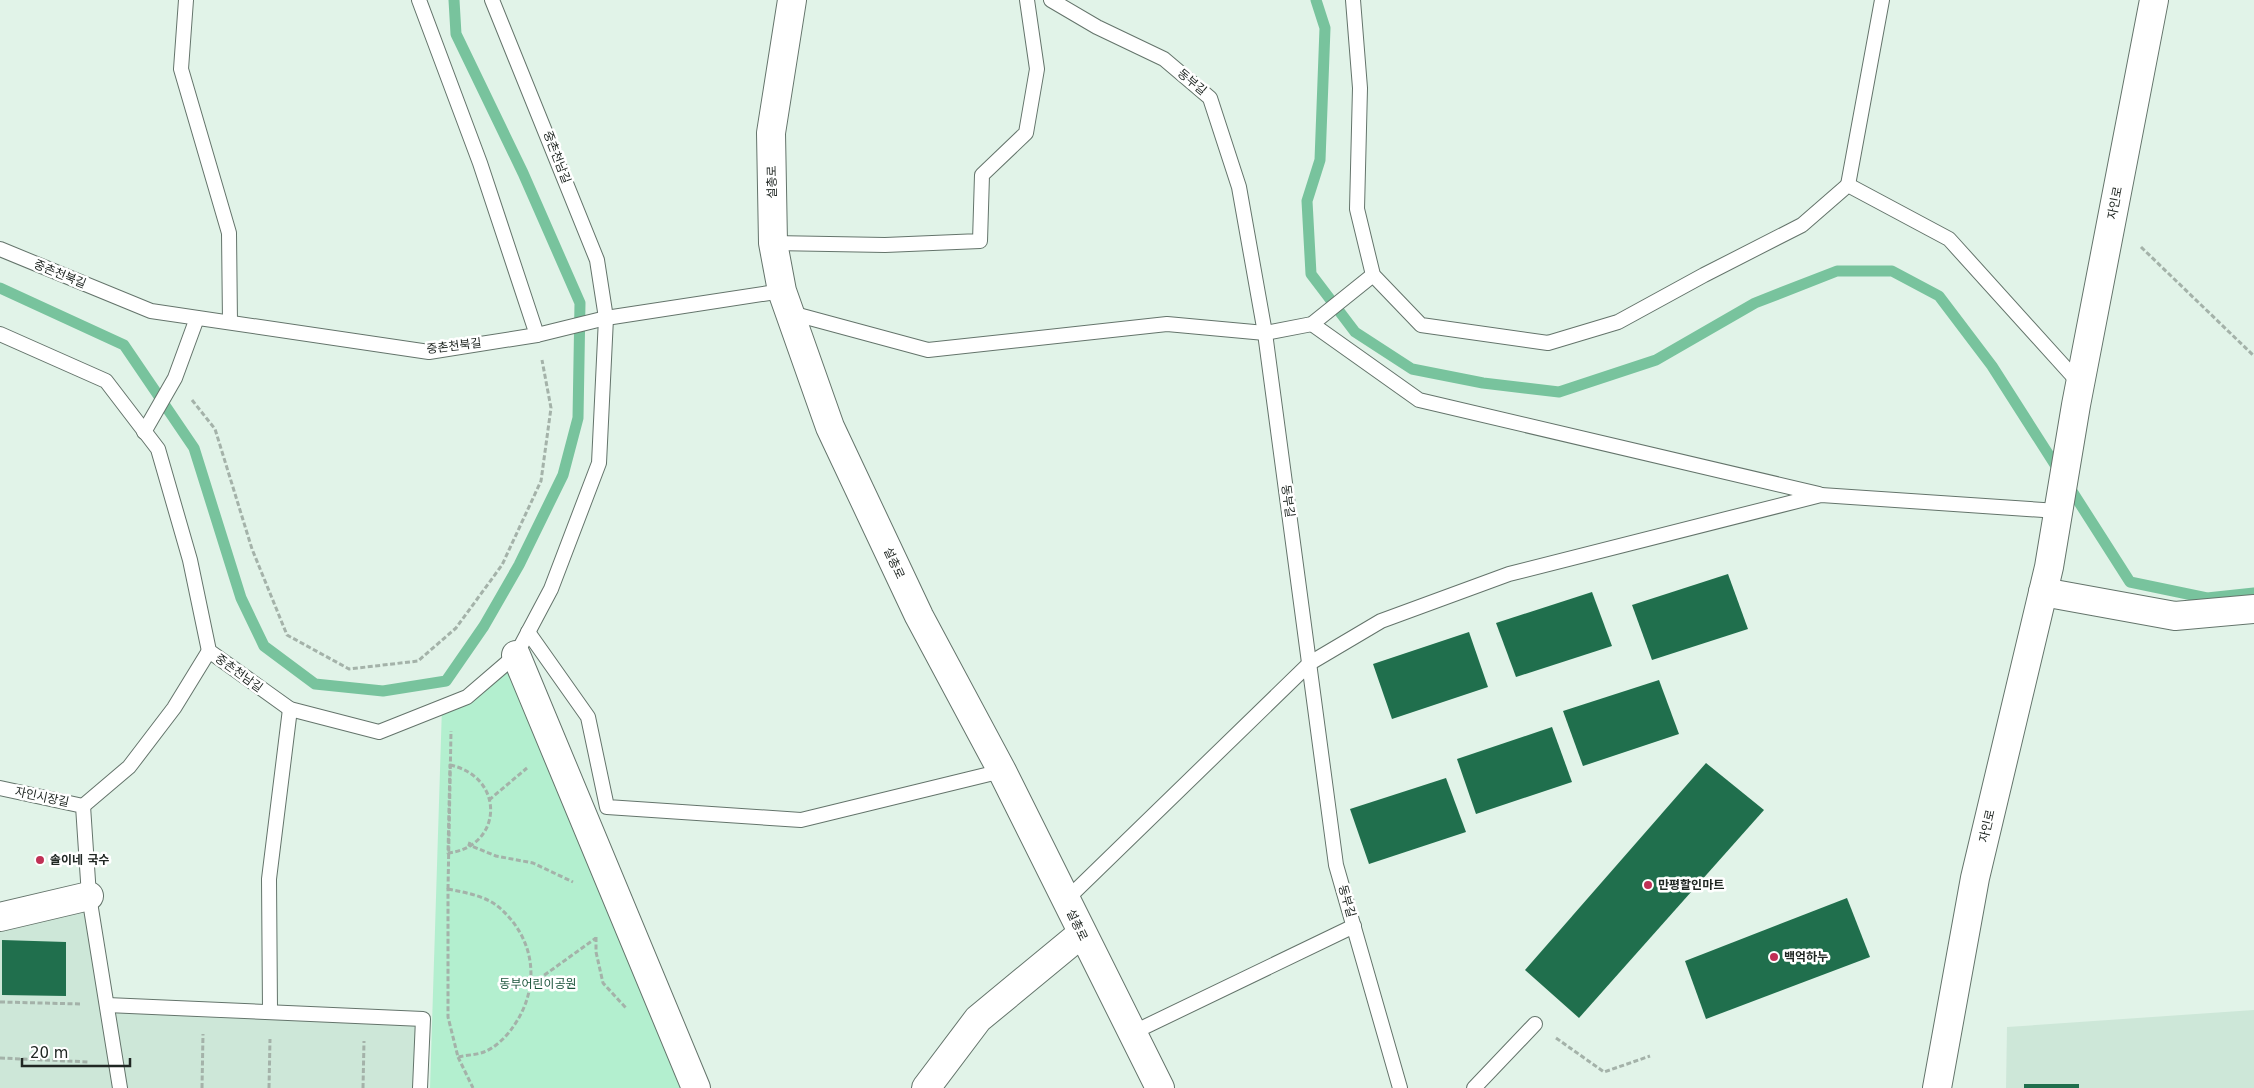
<svg xmlns="http://www.w3.org/2000/svg" width="2254" height="1088" viewBox="0 0 2254 1088" font-family="'DejaVu Sans','Noto Sans KR',sans-serif">
<style>
.built{fill:#cde7d8}
.green{fill:#b3efcf}
.lines{fill:none;stroke-linecap:round;stroke-linejoin:round}
.stream{stroke:#78c39d;stroke-width:11}
.building{fill:#206f4d}
.service-casing{stroke:#64746b;stroke-width:16}
.minor-casing{stroke:#64746b;stroke-width:30}
.tertiary-casing{stroke:#64746b;stroke-width:30}
.secondary-casing{stroke:#64746b;stroke-width:30}
.path{stroke:#a4b2a9;stroke-width:3;stroke-dasharray:5 2.5;stroke-linecap:butt}
.service{stroke:#fff;stroke-width:14}
.minor{stroke:#fff;stroke-width:28}
.tertiary{stroke:#fff;stroke-width:28}
.secondary{stroke:#fff;stroke-width:28}
.poi-dot{fill:#c03055;stroke:#fff;stroke-width:2}
.labels{text-anchor:middle;stroke-width:5;stroke-linejoin:round;paint-order:stroke}
.street-label{font-size:12px;fill:#202723;stroke:#fff}
.poi-label{font-size:12px;font-weight:bold;fill:#202723;stroke:#fff;text-anchor:start}
.park-label{font-size:12px;fill:#1b543b;stroke:#fff}
</style>
<rect width="100%" height="100%" fill="#e1f3e8"/>
<!-- built -->
<g class="built">
<polygon points="89,896 107,1005 423,1019 420,1088 0,1088 0,917"/>
<polygon points="2254,1010 2254,1088 2006,1088 2007,1027"/>
</g>
<!-- green -->
<polygon class="green" points="516,655 696,1088 430,1088 442,707"/>
<g class="lines">
<!-- stream -->
<g class="stream">
<polyline points="1316,0 1325,28 1320,160 1307,201 1311,274 1355,332 1412,369 1483,383 1559,392 1656,360 1755,303 1837,271 1892,271 1939,296 1992,366 2130,582 2207,598 2254,593"/>
<polyline points="0,288 124,345 194,448 241,598 264,646 315,684 383,691 446,681 484,626 519,565 563,475 578,418 580,303 523,173 456,34 454,0"/>
</g>
</g>
<!-- building -->
<g class="building">
<polygon points="1728,574 1748,629 1652,660 1632,605"/>
<polygon points="1592,592 1612,646 1516,677 1496,623"/>
<polygon points="1469,632 1488,687 1392,719 1373,664"/>
<polygon points="1659,680 1679,734 1583,766 1563,711"/>
<polygon points="1552,727 1572,782 1476,814 1457,759"/>
<polygon points="1706,763 1764,810 1579,1018 1525,970"/>
<polygon points="1446,778 1466,832 1369,864 1350,809"/>
<polygon points="1847,898 1870,957 1706,1019 1685,961"/>
<polygon points="2,940 66,942 66,996 2,995"/>
<rect x="2024" y="1084" width="55" height="4"/>
</g>
<g class="lines">
<!-- service casing -->
<g class="service-casing">
<g id="service">
<polyline points="186,0 181,69 229,233 230,322"/>
<polyline points="419,0 480,163 537,335"/>
<polyline points="1051,0 1097,27 1164,59 1210,98 1239,187 1265,333 1336,865 1400,1088"/>
<polyline points="1353,0 1360,88 1357,209 1373,275 1421,325 1548,343 1618,322 1704,275 1802,225 1848,185 1949,239 2080,384"/>
<polyline points="1848,185 1882,0"/>
<polyline points="773,243 885,245 980,241 982,175 1026,133 1037,69 1027,0"/>
<polyline points="0,249 151,311 429,352 537,335 606,318 782,291"/>
<polyline points="791,313 928,350 1167,324 1265,333 1312,324 1373,275"/>
<polyline points="1312,324 1419,400 1819,494"/>
<polyline points="0,334 106,381 158,449 190,560 209,651 290,709 379,732 467,697 516,655 551,589 599,463 606,318 597,260 492,0"/>
<polyline points="144,432 175,378 197,318"/>
<polyline points="528,632 588,717 607,807 801,820 1002,771"/>
<polyline points="0,788 83,806 89,896 120,1088"/>
<polyline points="83,806 129,767 174,708 209,651"/>
<polyline points="1065,901 1310,663 1381,621 1509,574 1821,495 2058,511"/>
<polyline points="107,1005 423,1019 420,1088"/>
<polyline points="270,1010 269,879 290,709"/>
<polyline points="1132,1033 1354,926"/>
<polyline points="1474,1088 1535,1024"/>
</g>
</g>
<!-- minor casing -->
<g class="minor-casing">
<g id="minor">
<polyline points="2043,592 2175,616 2254,609"/>
<polyline points="516,655 696,1088"/>
<polyline points="0,917 89,896"/>
<polyline points="926,1088 978,1019 1081,934"/>
</g>
</g>
<!-- tertiary casing -->
<g class="tertiary-casing">
<polyline id="tertiary" points="1937,1088 1975,878 2049,567 2076,405 2154,0"/>
</g>
<!-- secondary casing -->
<g class="secondary-casing">
<polyline id="secondary" points="792,0 771,133 773,243 782,291 830,427 919,616 1002,771 1160,1088"/>
</g>
<!-- path -->
<g class="path">
<polyline points="2141,247 2254,356"/>
<polyline points="192,400 215,429 252,549 287,635 349,669 418,661 456,628 502,565 541,481 551,408 542,360"/>
<path d="M450,765C506,777 503,847 448,853Z"/>
<polyline points="489,800 527,768"/>
<polyline points="470,842 469,845 496,856 533,863 573,882"/>
<path d="M448,889C467,893 487,896 501,909C537,942 540,989 513,1027C507,1036 495,1048 484,1052C476,1055 466,1055 458,1057L448,1017Z"/>
<polyline points="448,889 451,731"/>
<polyline points="596,937 596,952 603,983 626,1008"/>
<polyline points="532,984 596,938"/>
<polyline points="0,1002 82,1004"/>
<polyline points="1556,1038 1604,1072 1650,1056"/>
<polyline points="458,1057 473,1088"/>
<polyline points="0,1058 89,1062"/>
<polyline points="202,1088 203,1034"/>
<polyline points="269,1088 270,1039"/>
<polyline points="363,1088 364,1041"/>
</g>
<!-- service -->
<use href="#service" class="service"/>
<!-- minor -->
<use href="#minor" class="minor"/>
<!-- tertiary -->
<use href="#tertiary" class="tertiary"/>
<!-- secondary -->
<use href="#secondary" class="secondary"/>
</g>
<!-- markers -->
<g class="poi-dot">
<circle cx="40" cy="860" r="5"/>
<circle cx="1648" cy="885" r="5"/>
<circle cx="1774" cy="957" r="5"/>
</g>
<g class="labels">
<!-- street labels -->
<g class="street-label">
<text transform="translate(1192 82) rotate(40)" y="4">동부길</text>
<text transform="translate(557 157) rotate(69)" y="4">중촌천남길</text>
<text transform="translate(772 182) rotate(-91)" y="4">설총로</text>
<text transform="translate(2115 203) rotate(-79)" y="4">자인로</text>
<text transform="translate(60 274) rotate(22)" y="4">중촌천북길</text>
<text transform="translate(454 346) rotate(-7)" y="4">중촌천북길</text>
<text transform="translate(1288 501) rotate(82)" y="4">동부길</text>
<text transform="translate(894 563) rotate(65)" y="4">설총로</text>
<text transform="translate(239 673) rotate(36)" y="4">중촌천남길</text>
<text transform="translate(42 797) rotate(12)" y="4">자인시장길</text>
<text transform="translate(1987 826) rotate(-77)" y="4">자인로</text>
<text transform="translate(1347 901) rotate(74)" y="4">동부길</text>
<text transform="translate(1077 925) rotate(64)" y="4">설총로</text>
</g>
<!-- poi labels -->
<g class="poi-label">
<text x="50" y="864">솔이네 국수</text>
<text x="1658" y="889">만평할인마트</text>
<text x="1784" y="961">백억하누</text>
</g>
<!-- park labels -->
<g class="park-label">
<text x="538" y="988">동부어린이공원</text>
</g>
</g>
<!-- scale -->
<path d="M22 1058v8h108v-8" fill="none" stroke="#202723" stroke-width="2.5"/>
<text x="30" y="1058" font-size="15" fill="#202723" stroke="#ffffff" stroke-width="4" paint-order="stroke">20 m</text>
</svg>
